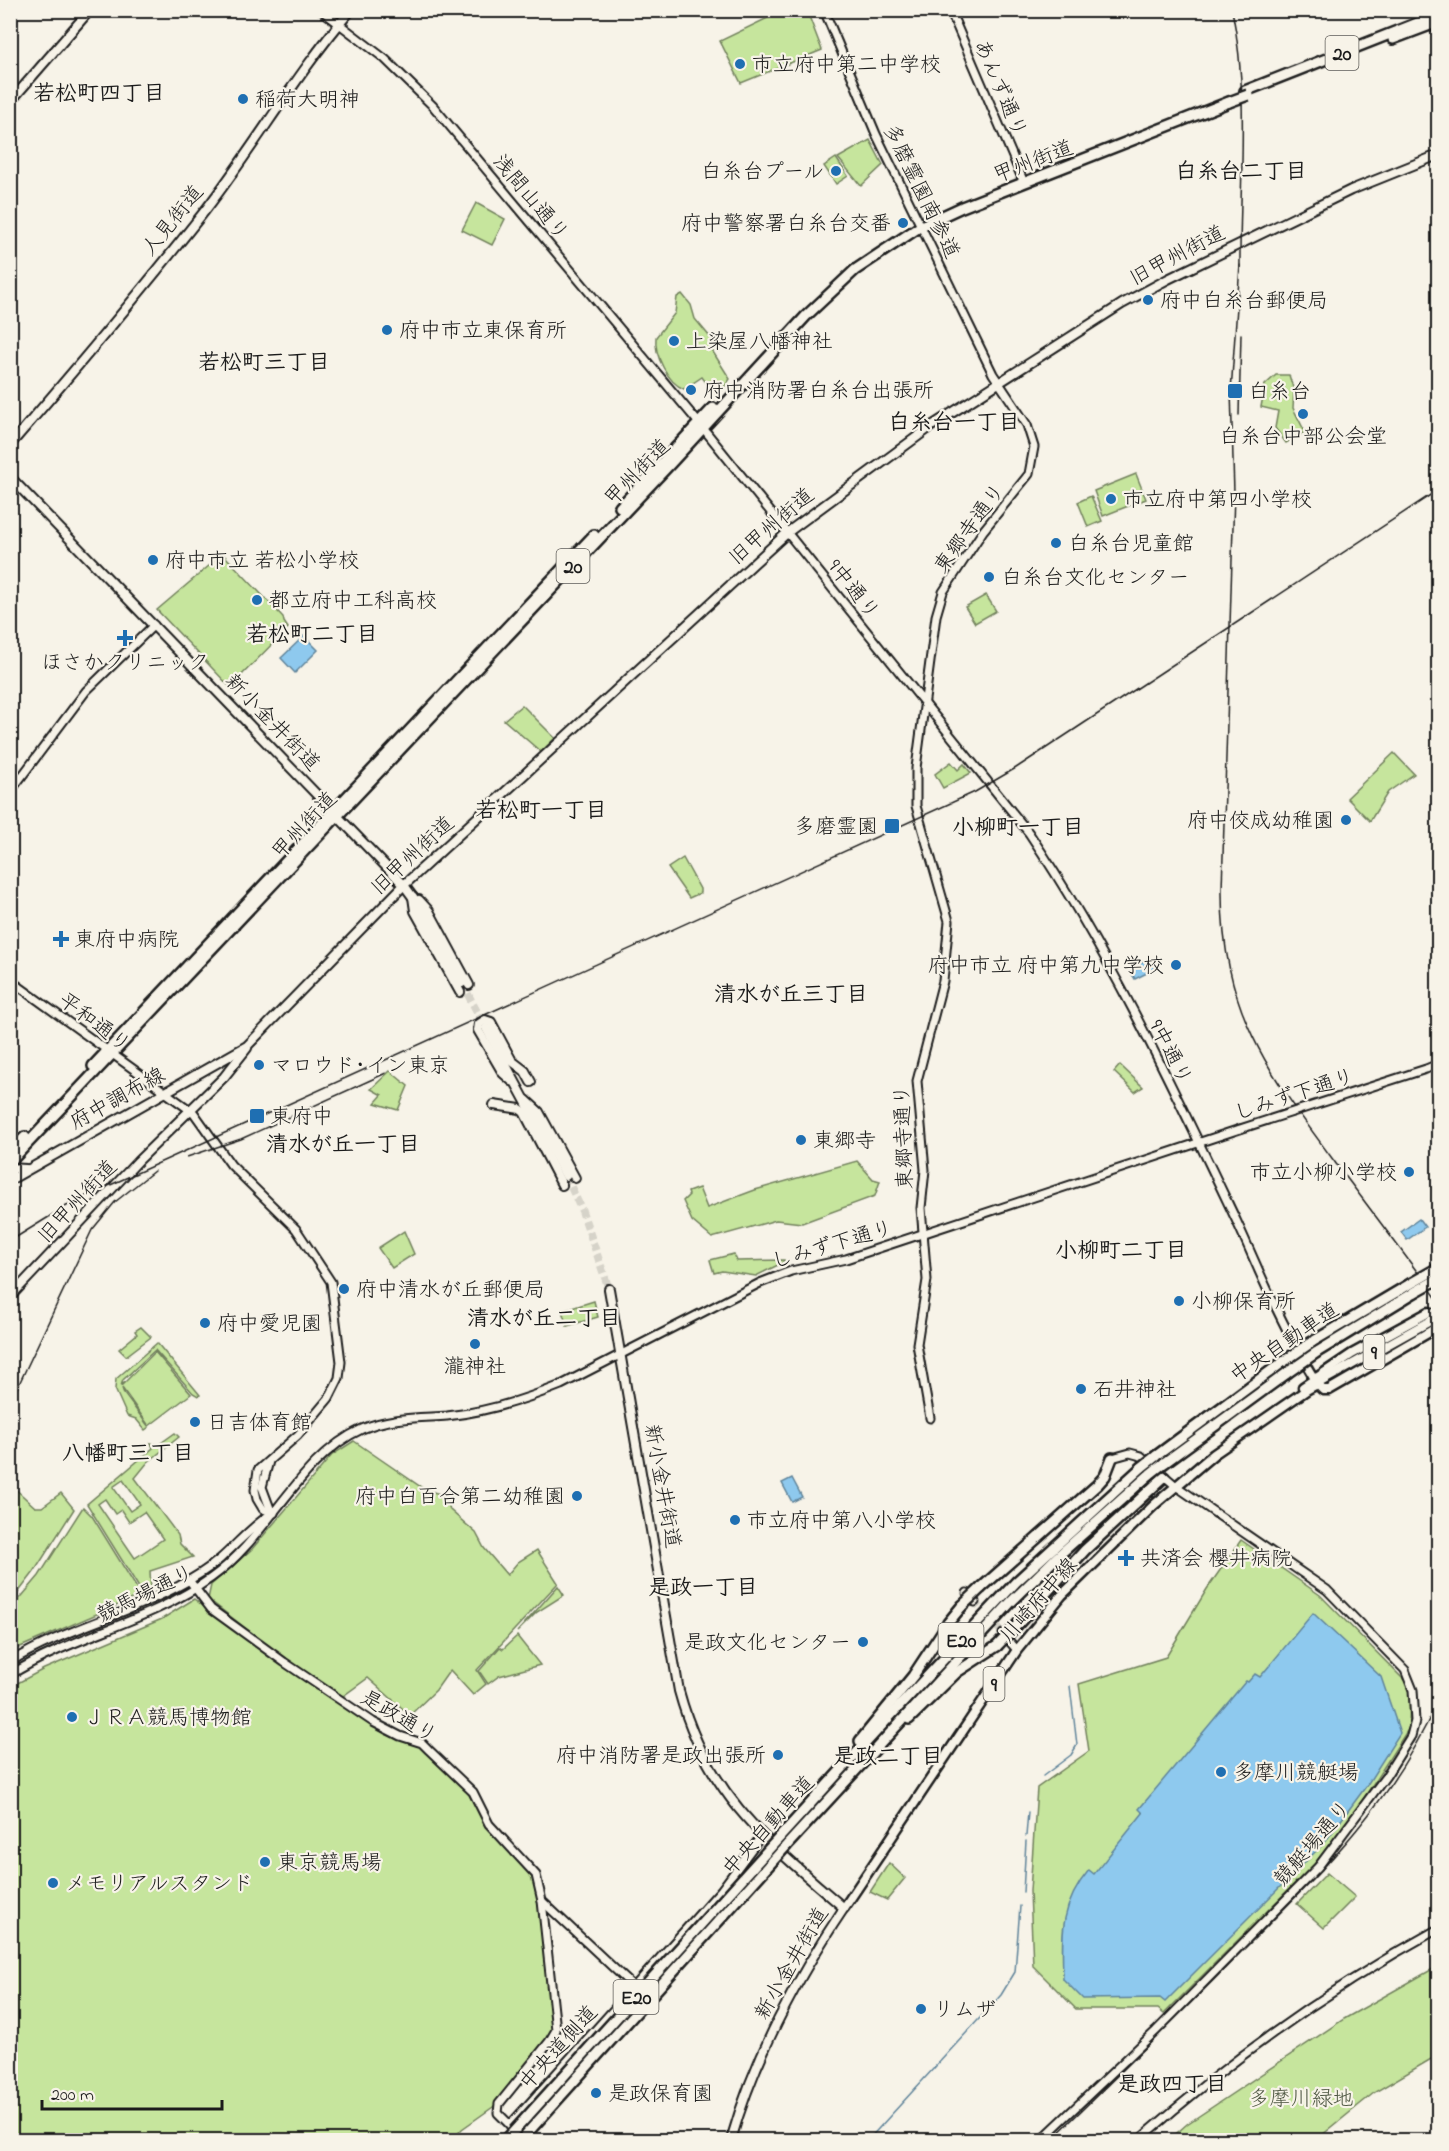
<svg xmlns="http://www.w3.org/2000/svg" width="1449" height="2151" viewBox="0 0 1449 2151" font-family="'Indie Flower','Klee One',sans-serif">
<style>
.green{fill:#c6e59d;stroke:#71805c;stroke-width:1.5;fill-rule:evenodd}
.water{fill:#8ec9ee;stroke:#60849a;stroke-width:1.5}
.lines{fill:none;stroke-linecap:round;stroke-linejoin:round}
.stream{stroke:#60849a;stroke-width:1.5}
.tertiary-tunnel{stroke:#d6d3c9;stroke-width:7;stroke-dasharray:7 3.5;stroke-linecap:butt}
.secondary-tunnel{stroke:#d6d3c9;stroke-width:8;stroke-dasharray:8 4;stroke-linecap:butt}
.tertiary-casing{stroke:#1c1c1c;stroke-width:11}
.secondary-casing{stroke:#1c1c1c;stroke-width:12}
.primary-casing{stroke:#1c1c1c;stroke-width:13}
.trunk-casing{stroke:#1c1c1c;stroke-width:14}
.motorway-casing{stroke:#1c1c1c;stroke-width:14}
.tertiary{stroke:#f7f3e8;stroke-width:7}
.secondary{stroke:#f7f3e8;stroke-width:8}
.primary{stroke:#f7f3e8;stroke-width:8}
.trunk{stroke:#f7f3e8;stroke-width:9}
.motorway{stroke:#f7f3e8;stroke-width:9}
.rail{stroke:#1c1c1c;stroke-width:1.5}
.tertiary-bridge-casing{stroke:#1c1c1c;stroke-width:11;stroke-linecap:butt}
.trunk-bridge-casing{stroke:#1c1c1c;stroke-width:14;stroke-linecap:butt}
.motorway-bridge-casing{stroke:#1c1c1c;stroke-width:14;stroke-linecap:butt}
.tertiary-bridge{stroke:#f7f3e8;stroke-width:7}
.trunk-bridge{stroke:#f7f3e8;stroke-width:9}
.motorway-bridge{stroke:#f7f3e8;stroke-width:9}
.poi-dot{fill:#1f6fb2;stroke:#f7f3e8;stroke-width:2}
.labels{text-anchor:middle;stroke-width:4.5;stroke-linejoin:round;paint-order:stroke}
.shield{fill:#f7f3e8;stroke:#5e5c59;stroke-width:1.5}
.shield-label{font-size:20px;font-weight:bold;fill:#1c1c1c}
.poi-label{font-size:21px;fill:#1c1c1c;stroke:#f7f3e8;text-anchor:start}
.street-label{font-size:21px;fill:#1c1c1c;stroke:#f7f3e8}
.park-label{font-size:21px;fill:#4f5843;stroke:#f7f3e8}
.neighbourhood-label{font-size:22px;font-weight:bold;fill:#1c1c1c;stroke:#f7f3e8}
</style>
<rect width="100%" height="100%" fill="#f7f3e8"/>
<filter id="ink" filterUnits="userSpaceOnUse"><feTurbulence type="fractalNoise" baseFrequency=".0167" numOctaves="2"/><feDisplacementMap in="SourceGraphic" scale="12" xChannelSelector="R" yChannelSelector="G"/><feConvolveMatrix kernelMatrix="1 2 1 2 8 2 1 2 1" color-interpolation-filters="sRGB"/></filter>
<g filter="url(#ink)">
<!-- green -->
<g class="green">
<polygon points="782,11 807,11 822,50 741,83 720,41"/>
<polygon points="870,140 883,165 861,186 838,158"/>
<polygon points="836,158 848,176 836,184 824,166"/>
<polygon points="476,203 505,219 492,245 462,230"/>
<path d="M682,294L691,305L695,319L715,343L713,352L730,379L717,397L702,377L684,389C668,383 654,355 656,337L675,313L677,297Z"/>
<polygon points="1276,375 1289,375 1294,391 1293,408 1305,432 1286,443 1275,428 1278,411 1261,407 1265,385"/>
<polygon points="1136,474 1146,499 1103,516 1094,491"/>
<polygon points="1091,496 1102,521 1088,527 1078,502"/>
<polygon points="223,554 283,617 284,622 288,628 230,687 157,610"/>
<polygon points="986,595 996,611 975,623 965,607"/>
<polygon points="522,705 555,738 541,752 504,720"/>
<polygon points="1394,753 1414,774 1388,792 1370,821 1347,798"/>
<polygon points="951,762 958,770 964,764 971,773 943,788 935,774"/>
<polygon points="683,858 700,889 700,893 689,898 668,868"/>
<polygon points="1120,1065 1143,1087 1135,1092 1114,1072"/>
<polygon points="390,1071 408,1086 398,1110 375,1103 382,1095 371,1089"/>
<polygon points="857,1161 873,1179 880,1181 875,1196 802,1223 776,1220 712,1238 692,1221 683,1201 689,1195 688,1192 699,1188 707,1208 755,1190"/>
<polygon points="404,1231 414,1254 392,1268 378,1248"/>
<polygon points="734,1254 737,1261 784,1260 784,1262 756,1276 722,1271 714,1273 710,1260"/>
<polygon points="594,1301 598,1317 567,1326 562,1311"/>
<polygon points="141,1327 151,1337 126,1356 119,1349 137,1334 135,1331"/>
<polygon points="157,1343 200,1395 198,1396 193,1393 155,1350 123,1380 121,1386 155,1352 191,1394 149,1426 122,1388 124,1394 149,1427 145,1430 136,1419 127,1416 115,1389 116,1379"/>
<path d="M175,1433L179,1437L148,1462L135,1478L178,1535L180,1544L193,1557L150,1571L151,1591L143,1594L87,1504L153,1448L151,1443L158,1445ZM123,1480L140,1504L130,1511L113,1487ZM105,1499L115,1514L121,1510L129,1522L144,1512L163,1539L135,1558L98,1504Z"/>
<polygon points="354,1441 424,1489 446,1496 450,1510 476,1533 484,1548 507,1575 518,1562 537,1550 558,1583 477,1670 486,1684 473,1695 450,1670 436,1690 410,1715 368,1678 343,1696 293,1665 208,1599 211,1585 252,1549 332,1455"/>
<polygon points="11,1485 35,1507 42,1507 61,1493 74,1509 34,1572 11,1602"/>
<polygon points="83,1507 92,1516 141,1595 11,1651 11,1609 39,1576"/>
<polygon points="1241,1540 1320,1595 1406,1682 1410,1696 1409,1728 1353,1815 1315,1863 1164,2014 1158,2009 1076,2009 1033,1966 1030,1891 1037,1788 1089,1751 1079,1684 1166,1657 1207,1589"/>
<polygon points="558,1586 564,1595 537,1612 517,1632"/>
<polygon points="194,1599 275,1660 385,1734 421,1747 467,1791 487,1827 530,1873 537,1888 553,2031 493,2107 462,2129 452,2140 11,2140 10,1687 44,1669 162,1619"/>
<polygon points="517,1636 540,1665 499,1676 488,1684 479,1671 500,1647 503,1649"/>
<polygon points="889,1863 905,1878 887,1900 870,1892"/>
<polygon points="1327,1873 1355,1897 1324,1928 1297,1904"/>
<polygon points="1438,1966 1438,2055 1375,2092 1316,2140 1169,2140 1187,2124 1344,2019"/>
</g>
<!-- water -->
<g class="water">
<polygon points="304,636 318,650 295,673 281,658"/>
<polygon points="1149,958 1155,969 1135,979 1129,969"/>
<polygon points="1419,1219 1425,1227 1407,1240 1401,1232"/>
<polygon points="792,1478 802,1497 792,1502 782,1483"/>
<path d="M1313,1613L1381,1677L1400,1733L1367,1785L1325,1842L1165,2002L1160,1998L1083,1999L1063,1979C1062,1936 1059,1906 1089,1870L1094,1874L1143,1813L1139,1809L1246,1681L1248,1682L1255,1674L1260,1677Z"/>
</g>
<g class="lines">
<!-- stream -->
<g class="stream">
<polyline points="1043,1776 1071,1755 1077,1745 1070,1686"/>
<polyline points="1026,1836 1028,1812"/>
<polyline points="1023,1892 1026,1841"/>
<polyline points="868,2140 1001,1995 1015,1972 1020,1906"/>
</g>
<!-- tertiary-tunnel -->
<polyline class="tertiary-tunnel" points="975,1602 1003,1634"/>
<!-- secondary-tunnel -->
<g class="secondary-tunnel">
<polyline points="462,983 485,1027"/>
<polyline points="566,1176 582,1211 609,1289"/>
</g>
<!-- tertiary casing -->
<g class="tertiary-casing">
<g id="tertiary">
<path d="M321,10L385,59L433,106L703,428L1029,833C1111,955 1174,1090 1237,1222C1256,1263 1273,1306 1295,1345"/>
<polyline points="824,10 876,134 993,374 1027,425 1034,447 1029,474 983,531 943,592 936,616 916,768 916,806 949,921 943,981 917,1081 925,1170 921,1208 927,1280 917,1344 930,1418"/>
<polyline points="950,10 1022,178 1022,184"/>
<polyline points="10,792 86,691 154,625"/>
<polyline points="10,980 194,1113 231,1165 296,1229 331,1282 341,1362 339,1378 329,1398 298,1435 258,1470 255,1490 257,1499 263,1509 274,1513"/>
<polyline points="1426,1069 1438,1064"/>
<polyline points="1308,1368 1317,1383"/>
<polyline points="269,1461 262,1487 271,1511"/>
<polyline points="189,1580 211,1609 284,1662 373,1722 400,1736 422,1743 429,1750 473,1792 489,1824 536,1875 542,1901 634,1987"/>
<polyline points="967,1593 975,1602"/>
<polyline points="1003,1634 1017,1650"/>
<path d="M10,1662C62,1630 124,1616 177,1587C192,1579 207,1570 220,1559C237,1544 252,1526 271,1514"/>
<path d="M10,1675C74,1635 150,1622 211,1578C268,1538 299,1457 362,1429C390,1417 418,1418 447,1416C487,1412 524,1400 561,1385L760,1283L791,1271L846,1259L1240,1129"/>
<polyline points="510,2125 498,2113 499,2104 549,2042 556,2030 542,1901"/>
<polyline points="528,2140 510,2125 721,1890 762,1835"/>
<polyline points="1041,2140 1156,2031 1318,1867 1386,1776 1411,1736 1415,1721 1413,1690 1405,1670 1327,1590 1176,1486 1141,1456 1130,1453 1112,1458"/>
<path d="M1139,2140C1231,2059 1330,1988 1438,1929"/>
</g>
</g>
<!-- secondary casing -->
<g class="secondary-casing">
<g id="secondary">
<polyline points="10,102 90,10"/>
<path d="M10,445C75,370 139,294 200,217C253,150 295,75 351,10"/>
<polyline points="10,477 404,885 420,907 462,983"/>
<polyline points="413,897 415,911 460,992"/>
<polyline points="419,900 429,911 469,985"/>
<polyline points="486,1028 566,1176"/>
<polyline points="512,1081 503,1073 478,1030 479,1024 485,1020 491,1022 512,1061 525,1071 531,1082"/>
<polyline points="526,1100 539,1112 575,1178"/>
<polyline points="494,1105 520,1109 524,1112 562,1185"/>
<polyline points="10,1168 26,1169"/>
<polyline points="10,1180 247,1046 404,885 788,532 933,425 1122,304 1168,279 1351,190 1438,155"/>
<path d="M609,1289L679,1691C707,1795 766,1841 844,1908C795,1981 755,2056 731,2140"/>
<polyline points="10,1297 138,1161 224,1077 247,1048"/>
</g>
</g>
<!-- primary casing -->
<g class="primary-casing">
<g id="primary">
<polyline points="1318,1385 1323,1390 1329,1390 1438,1327"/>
<polyline points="1303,1387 1352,1354 1429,1312 1438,1316"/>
<polyline points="844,1908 1017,1650 1062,1595 1154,1505 1214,1454 1308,1389 1430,1321"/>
</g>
</g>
<!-- trunk casing -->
<g class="trunk-casing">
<g id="trunk">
<polyline points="1393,39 1438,22"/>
<polyline points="1245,91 1438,15"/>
<polyline points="620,507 713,408"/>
<polyline points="93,1066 594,535"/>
<polyline points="10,1152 25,1137"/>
<polyline points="10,1162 671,463 806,316 855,270 921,226 962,207 1229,102"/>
</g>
</g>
<!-- motorway casing -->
<g class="motorway-casing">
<g id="motorway">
<polyline points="1312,1342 1410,1284"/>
<polyline points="1317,1352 1415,1292"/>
<polyline points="1156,1456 1283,1362"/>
<polyline points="1164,1463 1287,1373"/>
<polyline points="981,1588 1097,1485 1105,1476 1112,1458"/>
<polyline points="1018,1624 1085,1550 1164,1477"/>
<polyline points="909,1719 957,1672 997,1646"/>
<polyline points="860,1741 913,1676 948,1623 962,1606"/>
<polyline points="779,1838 893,1713 1016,1582 1142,1467"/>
<polyline points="787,1845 1011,1602 1058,1556 1150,1474"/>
</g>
</g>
<!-- tertiary -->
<use href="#tertiary" class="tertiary"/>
<!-- secondary -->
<use href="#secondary" class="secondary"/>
<!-- primary -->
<use href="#primary" class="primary"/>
<!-- trunk -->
<use href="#trunk" class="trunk"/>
<!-- motorway -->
<use href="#motorway" class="motorway"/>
<!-- rail -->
<g class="rail">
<path d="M1232,10C1250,98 1239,185 1240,274"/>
<path d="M1240,265L1231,391L1234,493L1222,889C1221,1010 1268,1072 1337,1165C1371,1210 1405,1255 1438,1300"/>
<polyline points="1239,415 1241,334"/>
<polyline points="187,1157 241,1139 386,1073"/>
<polyline points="10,1241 73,1202 975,792 1016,768 1438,490"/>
<polyline points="10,1403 92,1230 115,1202 154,1171"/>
<path d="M1051,2140C1115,2078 1179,2016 1241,1952C1323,1870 1389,1807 1438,1701"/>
</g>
<!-- tertiary-bridge casing -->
<g class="tertiary-bridge-casing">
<polyline id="tertiary-bridge" points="1240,1129 1426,1069"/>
</g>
<!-- trunk-bridge casing -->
<g class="trunk-bridge-casing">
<polyline id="trunk-bridge" points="1229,102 1248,95"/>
</g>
<!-- motorway-bridge casing -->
<g class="motorway-bridge-casing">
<g id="motorway-bridge">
<polyline points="1410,1284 1438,1268"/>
<polyline points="1415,1292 1438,1279"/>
<polyline points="1283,1362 1312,1342"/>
<polyline points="1287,1373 1317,1352"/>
<polyline points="1142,1467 1156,1456"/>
<polyline points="1150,1474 1164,1463"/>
<polyline points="962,1606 981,1588"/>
<polyline points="997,1646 1018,1624"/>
<polyline points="506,2140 779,1838"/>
<polyline points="521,2140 787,1845"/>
</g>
</g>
<!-- tertiary-bridge -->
<use href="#tertiary-bridge" class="tertiary-bridge"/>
<!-- trunk-bridge -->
<use href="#trunk-bridge" class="trunk-bridge"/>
<!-- motorway-bridge -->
<use href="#motorway-bridge" class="motorway-bridge"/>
</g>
</g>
<!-- markers -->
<g class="poi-dot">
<circle cx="740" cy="64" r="6"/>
<circle cx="243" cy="99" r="6"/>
<circle cx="836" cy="171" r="6"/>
<circle cx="903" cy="223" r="6"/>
<circle cx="1148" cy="300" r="6"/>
<circle cx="387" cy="330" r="6"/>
<circle cx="674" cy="341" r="6"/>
<circle cx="691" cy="390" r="6"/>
<rect x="1227" y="383" width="16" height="16" rx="3"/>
<circle cx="1303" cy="414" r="6"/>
<circle cx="1111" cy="499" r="6"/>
<circle cx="1056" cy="543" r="6"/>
<circle cx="153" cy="560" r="6"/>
<circle cx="989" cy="577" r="6"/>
<circle cx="257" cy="600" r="6"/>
<path d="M122 629h6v6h6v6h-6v6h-6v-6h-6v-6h6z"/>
<circle cx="1346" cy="820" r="6"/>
<rect x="884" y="818" width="16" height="16" rx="3"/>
<path d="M58 930h6v6h6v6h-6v6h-6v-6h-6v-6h6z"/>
<circle cx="1176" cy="965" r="6"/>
<circle cx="259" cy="1065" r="6"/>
<rect x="249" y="1108" width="16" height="16" rx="3"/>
<circle cx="801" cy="1140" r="6"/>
<circle cx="1409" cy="1172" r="6"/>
<circle cx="344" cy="1289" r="6"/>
<circle cx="1179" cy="1301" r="6"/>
<circle cx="205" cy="1323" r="6"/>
<circle cx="475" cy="1344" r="6"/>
<circle cx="1081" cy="1389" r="6"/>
<circle cx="195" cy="1422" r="6"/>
<circle cx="577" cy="1496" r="6"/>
<circle cx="735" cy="1520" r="6"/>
<path d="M1123 1549h6v6h6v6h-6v6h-6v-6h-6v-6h6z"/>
<circle cx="863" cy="1642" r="6"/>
<circle cx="72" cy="1717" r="6"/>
<circle cx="778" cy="1755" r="6"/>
<circle cx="1221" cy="1772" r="6"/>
<circle cx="265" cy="1862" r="6"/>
<circle cx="53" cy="1883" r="6"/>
<circle cx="921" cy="2009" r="6"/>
<circle cx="596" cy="2093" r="6"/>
</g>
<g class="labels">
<!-- shield labels -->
<g class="shield">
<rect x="1325.5" y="36" width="33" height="34" rx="4.5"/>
<rect x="556.5" y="549" width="33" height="34" rx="4.5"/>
<rect x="1363.5" y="1335" width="21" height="34" rx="4.5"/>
<rect x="938.5" y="1623" width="45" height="34" rx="4.5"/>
<rect x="983.5" y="1667" width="21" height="34" rx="4.5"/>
<rect x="613.5" y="1980" width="45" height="34" rx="4.5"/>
</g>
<g class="shield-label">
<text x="1342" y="60">20</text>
<text x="573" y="573">20</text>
<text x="1374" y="1359">9</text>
<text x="961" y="1647">E20</text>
<text x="994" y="1691">9</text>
<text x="636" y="2004">E20</text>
</g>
<!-- poi labels -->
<g class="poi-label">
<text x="752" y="71">市立府中第二中学校</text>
<text x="255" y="106">稲荷大明神</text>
<text x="824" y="178" text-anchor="end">白糸台プール</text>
<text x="891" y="230" text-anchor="end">府中警察署白糸台交番</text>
<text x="1160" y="307">府中白糸台郵便局</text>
<text x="399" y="337">府中市立東保育所</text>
<text x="686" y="348">上染屋八幡神社</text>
<text x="703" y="397">府中消防署白糸台出張所</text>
<text x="1248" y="398">白糸台</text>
<text x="1303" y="443" text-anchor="middle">白糸台中部公会堂</text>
<text x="1123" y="506">市立府中第四小学校</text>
<text x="1068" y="550">白糸台児童館</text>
<text x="165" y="567">府中市立 若松小学校</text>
<text x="1001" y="584">白糸台文化センター</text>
<text x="269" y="607">都立府中工科高校</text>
<text x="125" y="669" text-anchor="middle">ほさかクリニック</text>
<text x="1334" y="827" text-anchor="end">府中佼成幼稚園</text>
<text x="878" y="833" text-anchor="end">多磨霊園</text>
<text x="74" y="946">東府中病院</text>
<text x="1164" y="972" text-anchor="end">府中市立 府中第九中学校</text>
<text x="271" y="1072">マロウド･イン東京</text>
<text x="270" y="1123">東府中</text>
<text x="813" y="1147">東郷寺</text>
<text x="1397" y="1179" text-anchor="end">市立小柳小学校</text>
<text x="356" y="1296">府中清水が丘郵便局</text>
<text x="1191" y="1308">小柳保育所</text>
<text x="217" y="1330">府中愛児園</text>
<text x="475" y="1373" text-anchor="middle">瀧神社</text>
<text x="1093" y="1396">石井神社</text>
<text x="207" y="1429">日吉体育館</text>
<text x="565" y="1503" text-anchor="end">府中白百合第二幼稚園</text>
<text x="747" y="1527">市立府中第八小学校</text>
<text x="1140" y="1565">共済会 櫻井病院</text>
<text x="851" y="1649" text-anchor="end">是政文化センター</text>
<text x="84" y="1724">ＪＲＡ競馬博物館</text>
<text x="766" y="1762" text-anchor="end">府中消防署是政出張所</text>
<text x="1233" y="1779">多摩川競艇場</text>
<text x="277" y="1869">東京競馬場</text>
<text x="65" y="1890">メモリアルスタンド</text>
<text x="933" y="2016">リムザ</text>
<text x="608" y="2100">是政保育園</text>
</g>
<!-- street labels -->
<g class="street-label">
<text transform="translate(1001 88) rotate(67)" y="7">あんず通り</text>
<text transform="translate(1033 161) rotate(-21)" y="7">甲州街道</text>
<text transform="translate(922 191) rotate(64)" y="7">多磨霊園南参道</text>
<text transform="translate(531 197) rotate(50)" y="7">浅間山通り</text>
<text transform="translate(172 220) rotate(-51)" y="7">人見街道</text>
<text transform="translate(1177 255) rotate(-28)" y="7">旧甲州街道</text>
<text transform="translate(637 472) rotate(-46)" y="7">甲州街道</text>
<text transform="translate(771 526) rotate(-41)" y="7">旧甲州街道</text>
<text transform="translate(969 528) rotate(-54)" y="7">東郷寺通り</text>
<text transform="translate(854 589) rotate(52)" y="7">9中通り</text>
<text transform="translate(273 722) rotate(46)" y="7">新小金井街道</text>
<text transform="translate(304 825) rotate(-47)" y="7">甲州街道</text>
<text transform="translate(412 855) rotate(-43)" y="7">旧甲州街道</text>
<text transform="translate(95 1022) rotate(37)" y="7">平和通り</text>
<text transform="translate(1171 1052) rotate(63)" y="7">9中通り</text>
<text transform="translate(1294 1094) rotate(-18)" y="7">しみず下通り</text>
<text transform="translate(117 1098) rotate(-29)" y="7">府中調布線</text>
<text transform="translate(903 1137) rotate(-92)" y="7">東郷寺通り</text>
<text transform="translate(77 1201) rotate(-47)" y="7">旧甲州街道</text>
<text transform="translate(832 1244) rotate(-16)" y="7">しみず下通り</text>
<text transform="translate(1284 1342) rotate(-34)" y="7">中央自動車道</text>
<text transform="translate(663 1486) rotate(80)" y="7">新小金井街道</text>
<text transform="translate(145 1593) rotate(-26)" y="7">競馬場通り</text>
<text transform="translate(1038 1600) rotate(-49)" y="7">川崎府中線</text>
<text transform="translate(399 1716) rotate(30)" y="7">是政通り</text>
<text transform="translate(768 1825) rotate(-48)" y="7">中央自動車道</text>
<text transform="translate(1312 1843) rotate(-49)" y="7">競艇場通り</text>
<text transform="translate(791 1963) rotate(-60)" y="7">新小金井街道</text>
<text transform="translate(558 2047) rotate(-48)" y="7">中央道側道</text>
</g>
<!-- park labels -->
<g class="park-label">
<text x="1301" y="2105">多摩川緑地</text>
</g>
<!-- neighbourhood labels -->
<g class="neighbourhood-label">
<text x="99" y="100">若松町四丁目</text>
<text x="1241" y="178">白糸台二丁目</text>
<text x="264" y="369">若松町三丁目</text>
<text x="954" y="429">白糸台一丁目</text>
<text x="312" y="641">若松町二丁目</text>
<text x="541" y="817">若松町一丁目</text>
<text x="1018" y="834">小柳町一丁目</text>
<text x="791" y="1001">清水が丘三丁目</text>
<text x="343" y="1151">清水が丘一丁目</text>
<text x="1121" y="1257">小柳町二丁目</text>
<text x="544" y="1325">清水が丘二丁目</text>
<text x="128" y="1460">八幡町三丁目</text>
<text x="703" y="1594">是政一丁目</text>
<text x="888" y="1763">是政二丁目</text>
<text x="1172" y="2091">是政四丁目</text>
</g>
</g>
<!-- margin -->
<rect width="1449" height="2151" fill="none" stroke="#f7f3e8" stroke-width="36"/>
<rect x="18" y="18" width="1413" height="2115" fill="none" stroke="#1c1c1c" stroke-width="2" filter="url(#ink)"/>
<!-- scale -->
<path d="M42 2100v9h180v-9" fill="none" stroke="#1c1c1c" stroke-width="3"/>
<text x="51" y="2100" font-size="18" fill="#1c1c1c" stroke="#f7f3e8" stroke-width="4.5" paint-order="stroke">200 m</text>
</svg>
